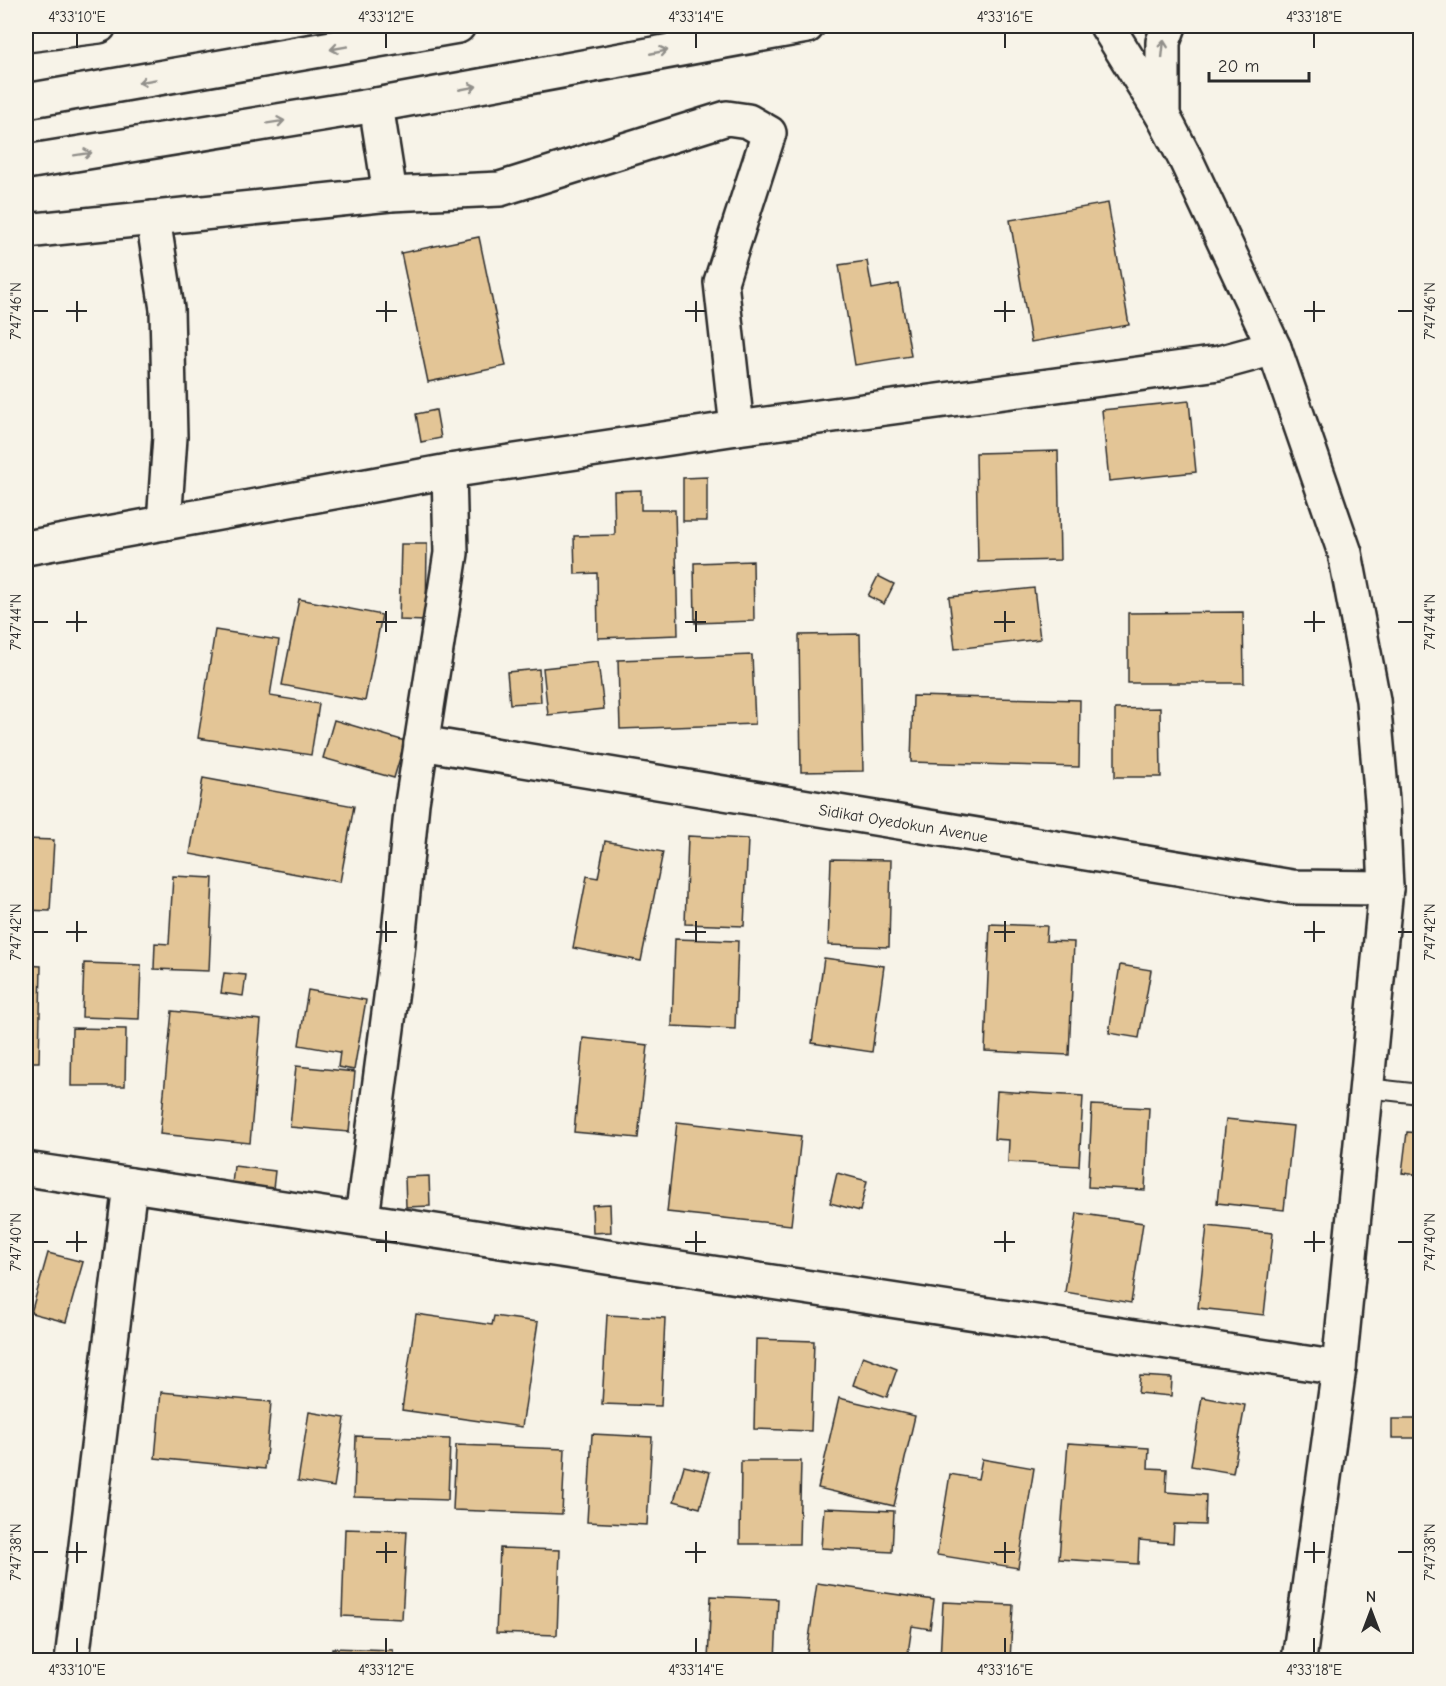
<svg xmlns="http://www.w3.org/2000/svg" width="1446" height="1686" viewBox="0 0 1446 1686" font-family="'Comic Neue',sans-serif">
<style>
.building{fill:#e3c596;stroke:#2b2b2b;stroke-width:1.5}
.lines{fill:none;stroke-linecap:round;stroke-linejoin:round}
.service-casing{stroke:#2b2b2b;stroke-width:22}
.minor-casing{stroke:#2b2b2b;stroke-width:38}
.trunk-casing{stroke:#2b2b2b;stroke-width:38}
.service{stroke:#f7f3e8;stroke-width:18}
.minor{stroke:#f7f3e8;stroke-width:33}
.trunk{stroke:#f7f3e8;stroke-width:33}
.oneway{stroke:#918f8a}
.ticks{fill:none;stroke:#2b2b2b;stroke-width:2}
.labels{text-anchor:middle;stroke-width:4.5;stroke-linejoin:round;paint-order:stroke}
.street-label{font-size:16px;fill:#2b2b2b;stroke:#f7f3e8}
.neatline{fill:none;stroke:#2b2b2b;stroke-width:2}
.ticks-label{font-size:15px;text-anchor:middle;fill:#2b2b2b}
</style>
<rect width="100%" height="100%" fill="#f7f3e8"/>
<filter id="ink" filterUnits="userSpaceOnUse"><feTurbulence type="fractalNoise" baseFrequency=".0167" numOctaves="2"/><feDisplacementMap in="SourceGraphic" scale="12" xChannelSelector="R" yChannelSelector="G"/><feConvolveMatrix kernelMatrix="1 2 1 2 8 2 1 2 1" color-interpolation-filters="sRGB"/></filter>
<g filter="url(#ink)">
<!-- building -->
<g class="building">
<polygon points="1108,203 1129,325 1031,342 1010,220"/>
<polygon points="479,237 506,366 428,382 401,253"/>
<polygon points="867,261 872,289 899,284 911,356 855,365 839,265"/>
<polygon points="1189,401 1196,472 1109,481 1102,410"/>
<polygon points="436,410 441,438 421,442 416,414"/>
<polygon points="1058,451 1060,560 978,562 976,453"/>
<polygon points="707,477 707,521 683,521 683,478"/>
<polygon points="641,490 641,510 675,510 678,635 598,638 597,573 575,574 574,536 615,535 614,491"/>
<polygon points="401,544 427,544 426,621 399,620"/>
<polygon points="753,561 754,621 695,623 694,563"/>
<polygon points="878,576 894,584 884,604 868,596"/>
<polygon points="1034,588 1040,639 955,649 949,597"/>
<polygon points="299,599 382,615 365,701 282,685"/>
<polygon points="1243,612 1244,683 1128,683 1128,613"/>
<polygon points="215,630 279,640 270,696 319,704 311,755 198,738"/>
<polygon points="860,634 863,771 801,772 799,635"/>
<polygon points="752,655 755,724 620,729 618,660"/>
<polygon points="598,662 604,709 548,715 543,668"/>
<polygon points="539,669 541,702 510,704 507,672"/>
<polygon points="913,696 1080,700 1079,767 911,762"/>
<polygon points="1160,708 1161,777 1115,777 1115,709"/>
<polygon points="334,720 405,741 394,778 323,758"/>
<polygon points="203,778 354,806 340,882 190,854"/>
<polygon points="688,836 748,839 744,926 685,924"/>
<polygon points="26,839 54,840 50,911 26,910"/>
<polygon points="605,841 663,852 641,961 573,948 587,876 598,878"/>
<polygon points="831,859 891,860 889,947 828,945"/>
<polygon points="173,876 213,878 209,971 154,969 155,943 169,944"/>
<polygon points="990,924 1047,926 1046,941 1074,942 1069,1055 985,1051"/>
<polygon points="675,939 738,941 735,1029 672,1026"/>
<polygon points="824,958 884,966 872,1052 812,1043"/>
<polygon points="84,963 141,965 139,1019 82,1017"/>
<polygon points="26,965 41,966 39,1062 26,1062"/>
<polygon points="1120,965 1151,970 1139,1038 1109,1033"/>
<polygon points="224,973 246,975 243,996 221,993"/>
<polygon points="308,990 366,1000 354,1070 338,1067 340,1052 299,1045"/>
<polygon points="172,1011 261,1020 250,1143 160,1134"/>
<polygon points="72,1028 126,1029 125,1086 71,1086"/>
<polygon points="583,1038 648,1045 638,1138 574,1132"/>
<polygon points="296,1066 355,1072 349,1132 290,1127"/>
<polygon points="997,1091 1083,1096 1079,1166 1008,1162 1009,1140 994,1139"/>
<polygon points="1092,1105 1149,1108 1145,1190 1088,1187"/>
<polygon points="1226,1119 1293,1126 1284,1210 1217,1203"/>
<polygon points="677,1122 801,1136 791,1225 667,1212"/>
<polygon points="1407,1132 1420,1133 1420,1175 1402,1173"/>
<polygon points="234,1166 275,1171 272,1198 231,1193"/>
<polygon points="837,1173 867,1181 860,1211 830,1203"/>
<polygon points="429,1176 430,1206 406,1207 405,1177"/>
<polygon points="610,1204 611,1232 593,1233 592,1205"/>
<polygon points="1077,1213 1143,1223 1131,1303 1065,1292"/>
<polygon points="1207,1226 1273,1233 1264,1315 1198,1308"/>
<polygon points="48,1253 83,1262 66,1322 31,1313"/>
<polygon points="416,1314 492,1325 494,1316 538,1322 522,1427 402,1410"/>
<polygon points="607,1315 665,1318 661,1406 602,1404"/>
<polygon points="756,1339 814,1341 811,1431 754,1429"/>
<polygon points="863,1356 897,1369 887,1397 853,1385"/>
<polygon points="1140,1376 1172,1378 1171,1396 1138,1393"/>
<polygon points="161,1392 271,1402 265,1469 155,1458"/>
<polygon points="1202,1397 1245,1405 1233,1473 1191,1466"/>
<polygon points="839,1398 915,1416 894,1506 818,1488"/>
<polygon points="309,1412 345,1418 334,1487 298,1481"/>
<rect x="1392" y="1419" width="28" height="19"/>
<polygon points="592,1434 652,1437 647,1525 587,1522"/>
<polygon points="356,1436 450,1439 448,1500 354,1497"/>
<polygon points="1068,1443 1149,1448 1148,1468 1167,1469 1166,1492 1206,1495 1205,1525 1174,1524 1173,1543 1139,1540 1138,1564 1059,1559"/>
<polygon points="456,1445 565,1449 562,1514 453,1510"/>
<polygon points="982,1459 1034,1468 1018,1568 937,1555 950,1474 978,1479"/>
<polygon points="741,1461 801,1461 799,1544 740,1544"/>
<polygon points="684,1466 710,1472 700,1508 674,1501"/>
<polygon points="824,1508 894,1511 892,1552 821,1548"/>
<polygon points="345,1529 407,1531 402,1619 342,1616"/>
<polygon points="500,1548 560,1550 557,1635 496,1633"/>
<polygon points="817,1583 934,1600 930,1629 912,1626 907,1660 806,1660"/>
<polygon points="711,1596 778,1599 775,1660 708,1660"/>
<polygon points="943,1602 1013,1605 1010,1660 940,1660"/>
<polygon points="332,1648 393,1650 392,1660 332,1660"/>
</g>
<g class="lines">
<!-- service casing -->
<g class="service-casing">
<polyline id="service" points="1367,1088 1420,1094"/>
</g>
<!-- minor casing -->
<g class="minor-casing">
<g id="minor">
<polyline points="1107,26 1163,116 1186,160 1274,348 1345,553 1373,700 1382,801 1386,888 1339,1368 1299,1660"/>
<polyline points="26,35 99,26"/>
<polyline points="376,105 390,194"/>
<polyline points="153,218 167,309 170,437 164,523"/>
<polyline points="26,231 390,194 500,189 727,118 748,121 769,133 721,282 737,428"/>
<polyline points="26,548 449,471 737,428 1219,363 1274,348"/>
<path id="s1" d="M421,743L1292,887L1386,888"/>
<polyline points="26,1169 1339,1368"/>
<polyline points="362,1218 397,952 412,803 451,553 449,471"/>
<polyline points="72,1660 130,1185"/>
</g>
</g>
<!-- trunk casing -->
<g class="trunk-casing">
<g id="trunk">
<polyline points="26,101 458,26"/>
<polyline points="1163,116 1163,42 1169,26"/>
<polyline points="26,162 376,105 807,26"/>
</g>
</g>
<!-- service -->
<use href="#service" class="service"/>
<!-- minor -->
<use href="#minor" class="minor"/>
<!-- trunk -->
<use href="#trunk" class="trunk"/>
</g>
<!-- one-way arrows -->
<defs><path id="oneway-shaft" d="M-6 0H5M1.5-3L5.5 0L1.5 3" fill="none" stroke-width="1.6" stroke-linecap="round" stroke-linejoin="round" transform="scale(1.5)"/></defs>
<g class="oneway">
<use href="#oneway-shaft" transform="translate(339 48) rotate(170)"/>
<use href="#oneway-shaft" transform="translate(1163 49) rotate(-84)"/>
<use href="#oneway-shaft" transform="translate(659 52) rotate(-11)"/>
<use href="#oneway-shaft" transform="translate(147 81) rotate(170)"/>
<use href="#oneway-shaft" transform="translate(468 88) rotate(-11)"/>
<use href="#oneway-shaft" transform="translate(276 122) rotate(-9)"/>
<use href="#oneway-shaft" transform="translate(83 154) rotate(-9)"/>
</g>
</g>
<!-- ticks -->
<path class="ticks" d="M77,33V48M386,33V48M696,33V48M1005,33V48M1314,33V48M77,301V322M386,301V322M696,301V322M1005,301V322M1314,301V322M33,311H48M66,311H87M376,311H397M685,311H706M994,311H1015M1304,311H1325M1398,311H1413M77,611V632M386,611V632M696,611V632M1005,611V632M1314,611V632M33,622H48M66,622H87M376,622H397M685,622H706M994,622H1015M1304,622H1325M1398,622H1413M77,921V942M386,921V942M696,921V942M1005,921V942M1314,921V942M33,932H48M66,932H87M376,932H397M685,932H706M994,932H1015M1304,932H1325M1398,932H1413M77,1231V1252M386,1231V1252M696,1231V1252M1005,1231V1252M1314,1231V1252M33,1242H48M66,1242H87M376,1242H397M685,1242H706M994,1242H1015M1304,1242H1325M1398,1242H1413M77,1542V1563M386,1542V1563M696,1542V1563M1005,1542V1563M1314,1542V1563M33,1552H48M66,1552H87M376,1552H397M685,1552H706M994,1552H1015M1304,1552H1325M1398,1552H1413M77,1638V1653M386,1638V1653M696,1638V1653M1005,1638V1653M1314,1638V1653"/>
<g class="labels">
<!-- street labels -->
<g class="street-label">
<text dy="6" stroke="none"><textPath href="#s1" startOffset="489">Sidikat Oyedokun Avenue</textPath></text>
</g>
</g>
<!-- margin -->
<rect width="1446" height="1686" fill="none" stroke="#f7f3e8" stroke-width="66"/>
<!-- north arrow -->
<g transform="translate(1371 1611)" stroke="#f7f3e8" stroke-width="4.5" paint-order="stroke">
<path d="M0-4.5L10 22L0 15L-10 22Z" fill="#2b2b2b"/>
<text y="-9" font-size="16" font-weight="bold" text-anchor="middle" fill="#2b2b2b">N</text>
</g>
<!-- scale -->
<path d="M1209 72v9h100v-9" fill="none" stroke="#2b2b2b" stroke-width="3"/>
<text x="1218" y="72" font-size="18" fill="#2b2b2b" stroke="#f7f3e8" stroke-width="4.5" paint-order="stroke">20 m</text>
<rect x="33" y="33" width="1380" height="1620" class="neatline"/>
<g class="ticks-label">
<text x="77" y="22">4°33'10"E</text>
<text x="386" y="22">4°33'12"E</text>
<text x="696" y="22">4°33'14"E</text>
<text x="1005" y="22">4°33'16"E</text>
<text x="1314" y="22">4°33'18"E</text>
<text transform="translate(16 311) rotate(-90)" y="5">7°47'46"N</text>
<text transform="translate(1430 311) rotate(-90)" y="5">7°47'46"N</text>
<text transform="translate(16 622) rotate(-90)" y="5">7°47'44"N</text>
<text transform="translate(1430 622) rotate(-90)" y="5">7°47'44"N</text>
<text transform="translate(16 932) rotate(-90)" y="5">7°47'42"N</text>
<text transform="translate(1430 932) rotate(-90)" y="5">7°47'42"N</text>
<text transform="translate(16 1242) rotate(-90)" y="5">7°47'40"N</text>
<text transform="translate(1430 1242) rotate(-90)" y="5">7°47'40"N</text>
<text transform="translate(16 1552) rotate(-90)" y="5">7°47'38"N</text>
<text transform="translate(1430 1552) rotate(-90)" y="5">7°47'38"N</text>
<text x="77" y="1675">4°33'10"E</text>
<text x="386" y="1675">4°33'12"E</text>
<text x="696" y="1675">4°33'14"E</text>
<text x="1005" y="1675">4°33'16"E</text>
<text x="1314" y="1675">4°33'18"E</text>
</g>
</svg>
